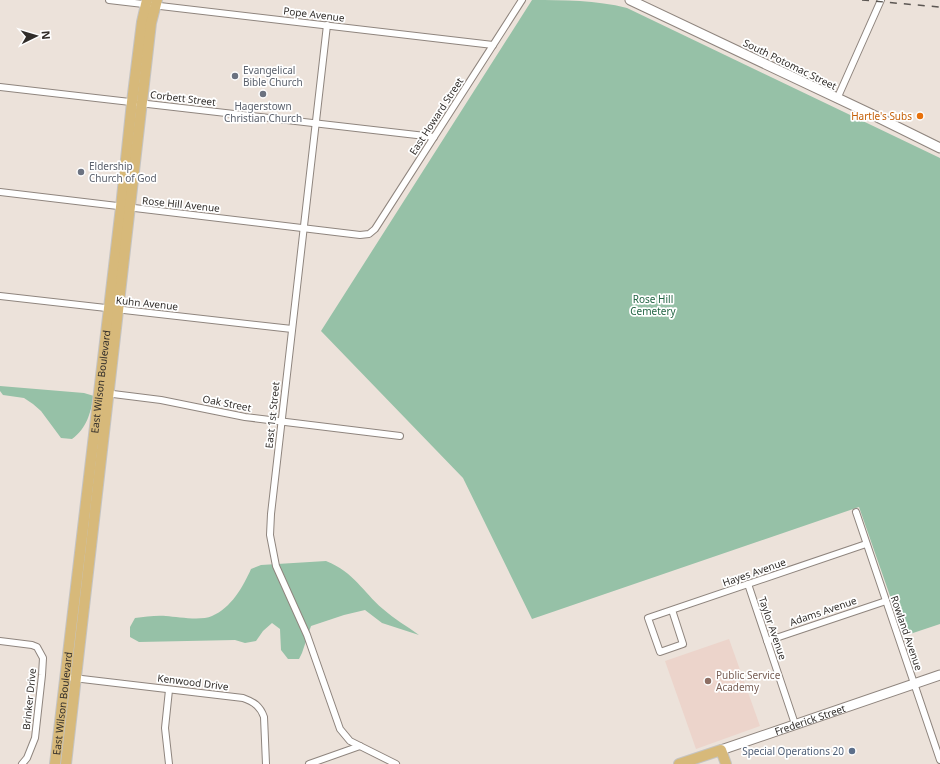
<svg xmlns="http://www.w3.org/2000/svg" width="940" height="764" viewBox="0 0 940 764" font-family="'Noto Sans',sans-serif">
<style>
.education{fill:#ecd4cb}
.green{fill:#96c1a7}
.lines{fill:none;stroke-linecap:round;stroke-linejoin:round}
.street-casing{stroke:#8f857e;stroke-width:8}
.secondary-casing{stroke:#8f857e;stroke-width:11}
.primary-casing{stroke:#c5c4c3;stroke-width:12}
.street{stroke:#fff;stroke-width:6}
.secondary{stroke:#fff;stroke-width:9}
.primary{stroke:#d7b97a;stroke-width:10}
.rail{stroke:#5c5753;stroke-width:1.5;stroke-dasharray:7 7;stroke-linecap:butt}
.worship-dot{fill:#6b7280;stroke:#fff;stroke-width:1.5}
.food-dot{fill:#e8710a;stroke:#fff;stroke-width:1.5}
.education-dot{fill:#8d6e63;stroke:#fff;stroke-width:1.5}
.service-dot{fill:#5c6f8a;stroke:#fff;stroke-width:1.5}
.labels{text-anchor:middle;stroke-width:3.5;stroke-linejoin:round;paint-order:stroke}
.street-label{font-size:10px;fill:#302c29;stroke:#fff}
.worship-label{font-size:10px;fill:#5b616d;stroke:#fff;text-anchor:start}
.food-label{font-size:10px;fill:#c56008;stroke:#fff;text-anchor:end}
.park-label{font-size:10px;fill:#246645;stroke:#fff}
.education-label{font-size:10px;fill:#785e54;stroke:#fff;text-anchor:start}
.service-label{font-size:10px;fill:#4e5e75;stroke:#fff;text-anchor:end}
</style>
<rect width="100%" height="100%" fill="#ece2da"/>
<!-- education -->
<polygon class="education" points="729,639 760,726 696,749 665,661"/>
<!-- green -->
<g class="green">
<path d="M532,0C564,0 596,0 627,8L940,158V624L904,636L859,507L532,619L463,478L321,331Z"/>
<path d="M0,386L84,393L94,396C90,414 87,428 72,439L61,438L41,411L33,404L24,398L3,395L0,391Z"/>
<path d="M326,561C355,573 362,591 383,609C394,619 407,626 419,635L382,623L365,610L344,615L311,626L302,653L299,659H288L281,650L280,629L272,623L263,631L256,641L245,643L235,640L139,642L130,637V627L135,618C145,617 156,615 166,616C178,617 201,621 212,616C231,608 243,587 251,569L261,565Z"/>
</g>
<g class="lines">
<!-- street casing -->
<g class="street-casing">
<g id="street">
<polyline points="109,0 493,45"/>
<polyline points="327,25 271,514 270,535 276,566 307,635 340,729 350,741 396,764"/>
<polyline points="0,87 434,137"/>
<polyline points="837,99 881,0"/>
<polyline points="0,192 360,235 369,234 375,229 522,0"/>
<polyline points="0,296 292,329"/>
<polyline points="105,393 161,400 245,417 400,436"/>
<polyline points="856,512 940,760"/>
<polyline points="748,584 795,724"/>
<path d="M672,610L683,644L660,652L648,618C721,593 794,569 866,544"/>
<polyline points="0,641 32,645 37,647 43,658 42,675 35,738 27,758 22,764"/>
<polyline points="767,641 886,601"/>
<path d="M65,677L243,698C254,702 260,706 264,717L266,764"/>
<polyline points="169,764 165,728 169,690"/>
<polyline points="309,764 360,746"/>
</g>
</g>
<!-- secondary casing -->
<g class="secondary-casing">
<g id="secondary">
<polyline points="630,0 869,113 940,148"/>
<path id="s1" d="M721,750L940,675"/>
</g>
</g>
<!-- primary casing -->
<g class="primary-casing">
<g id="primary">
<path id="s2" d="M55,764L121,207L132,102L142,22L147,0"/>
<polyline points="66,764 151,23 157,0"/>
<polyline points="679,764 721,750 726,764"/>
</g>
</g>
<!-- street -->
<use href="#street" class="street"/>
<!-- secondary -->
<use href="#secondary" class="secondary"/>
<!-- primary -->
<use href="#primary" class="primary"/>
<!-- rail -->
<polyline class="rail" points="862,0 940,7"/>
</g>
<!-- markers -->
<g class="worship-dot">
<circle cx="235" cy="76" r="4"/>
<circle cx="263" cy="94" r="4"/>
<circle cx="81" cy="172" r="4"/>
</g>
<circle class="food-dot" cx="920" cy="116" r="4"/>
<circle class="education-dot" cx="708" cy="681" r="4"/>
<circle class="service-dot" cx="852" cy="751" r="4"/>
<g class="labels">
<!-- street labels -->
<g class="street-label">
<text transform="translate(314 14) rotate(7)" y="4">Pope Avenue</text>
<text transform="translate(790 64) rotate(26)" y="4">South Potomac Street</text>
<text transform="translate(183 98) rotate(7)" y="4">Corbett Street</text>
<text transform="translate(436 116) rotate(-57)" y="4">East Howard Street</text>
<text transform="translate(181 204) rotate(6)" y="4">Rose Hill Avenue</text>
<text transform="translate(147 303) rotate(6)" y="4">Kuhn Avenue</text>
<text dy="4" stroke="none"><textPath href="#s2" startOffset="385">East Wilson Boulevard</textPath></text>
<text transform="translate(227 403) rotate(11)" y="4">Oak Street</text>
<text transform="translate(272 415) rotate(-84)" y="4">East 1st Street</text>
<text transform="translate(754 572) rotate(-19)" y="4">Hayes Avenue</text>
<text transform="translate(823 611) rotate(-19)" y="4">Adams Avenue</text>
<text transform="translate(773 628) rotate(71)" y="4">Taylor Avenue</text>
<text transform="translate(907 633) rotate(71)" y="4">Rowland Avenue</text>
<text transform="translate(193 682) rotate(7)" y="4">Kenwood Drive</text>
<text transform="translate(29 699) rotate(-84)" y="4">Brinker Drive</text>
<text dy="4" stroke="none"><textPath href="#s2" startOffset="61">East Wilson Boulevard</textPath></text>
<text dy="4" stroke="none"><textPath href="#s1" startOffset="94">Frederick Street</textPath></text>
</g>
<!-- worship labels -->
<g class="worship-label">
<text x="243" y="74">Evangelical<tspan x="243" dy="12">Bible Church</tspan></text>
<text x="263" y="110" text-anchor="middle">Hagerstown<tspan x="263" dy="12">Christian Church</tspan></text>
<text x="89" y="170">Eldership<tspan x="89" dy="12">Church of God</tspan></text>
</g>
<!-- food labels -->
<g class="food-label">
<text x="912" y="120">Hartle's Subs</text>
</g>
<!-- park labels -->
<g class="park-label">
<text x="653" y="303">Rose Hill<tspan x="653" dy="12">Cemetery</tspan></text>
</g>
<!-- education labels -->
<g class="education-label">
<text x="716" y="679">Public Service<tspan x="716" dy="12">Academy</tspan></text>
</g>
<!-- service labels -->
<g class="service-label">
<text x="844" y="755">Special Operations 20</text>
</g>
</g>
<!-- north arrow -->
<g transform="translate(36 36) rotate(85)" stroke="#ffffff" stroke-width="3" paint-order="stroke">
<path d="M0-3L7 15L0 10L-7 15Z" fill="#302c29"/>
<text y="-6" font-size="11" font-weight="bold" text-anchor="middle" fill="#302c29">N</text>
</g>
</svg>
